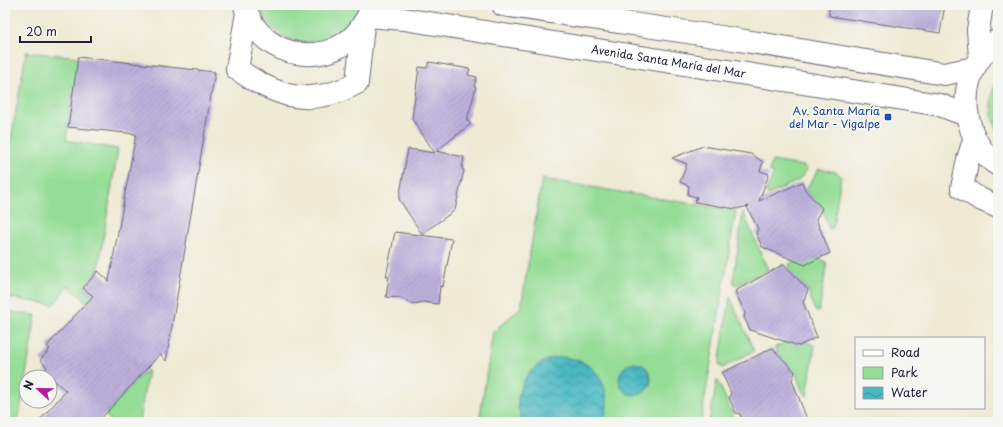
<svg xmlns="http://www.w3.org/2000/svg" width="1003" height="427" viewBox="0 0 1003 427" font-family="'Playpen Sans',sans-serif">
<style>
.green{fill:#95dd97;stroke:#5c8069}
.water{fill:url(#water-waves);stroke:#366d7e}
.building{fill:url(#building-hatch)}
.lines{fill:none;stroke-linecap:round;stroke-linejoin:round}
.minor-casing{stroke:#696871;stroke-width:24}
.minor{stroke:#fff;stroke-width:22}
.transit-dot{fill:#1a4fb4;stroke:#f6f6f2;stroke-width:1.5}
.labels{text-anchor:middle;stroke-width:4;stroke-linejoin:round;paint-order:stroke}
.street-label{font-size:11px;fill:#22223b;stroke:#f6f6f2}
.transit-label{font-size:11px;fill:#164399;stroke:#f6f6f2;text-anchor:end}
</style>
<defs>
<pattern id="water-waves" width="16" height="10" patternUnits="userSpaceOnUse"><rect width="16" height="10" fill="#4ab8c2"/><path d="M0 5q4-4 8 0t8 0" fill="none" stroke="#3d959f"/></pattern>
<pattern id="building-hatch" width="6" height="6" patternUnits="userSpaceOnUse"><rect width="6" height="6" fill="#bbb0db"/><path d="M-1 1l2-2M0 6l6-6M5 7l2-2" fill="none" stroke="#a097bd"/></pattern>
</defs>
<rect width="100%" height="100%" fill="#f6f6f2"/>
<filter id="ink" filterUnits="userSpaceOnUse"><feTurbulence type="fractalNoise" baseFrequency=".025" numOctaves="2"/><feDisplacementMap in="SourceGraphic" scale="8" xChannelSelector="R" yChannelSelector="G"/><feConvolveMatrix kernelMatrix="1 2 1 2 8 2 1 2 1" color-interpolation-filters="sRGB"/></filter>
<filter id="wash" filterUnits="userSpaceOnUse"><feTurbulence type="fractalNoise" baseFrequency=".012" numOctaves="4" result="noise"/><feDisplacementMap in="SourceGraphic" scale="16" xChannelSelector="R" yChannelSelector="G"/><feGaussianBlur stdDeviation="0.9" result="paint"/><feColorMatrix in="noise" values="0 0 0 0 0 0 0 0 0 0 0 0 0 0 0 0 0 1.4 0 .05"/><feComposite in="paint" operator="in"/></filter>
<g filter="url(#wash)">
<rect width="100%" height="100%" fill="#eeead4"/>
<!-- green -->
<g class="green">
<path d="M259,5H360C357,14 351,22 345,28C316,54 271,43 259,5Z"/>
<polygon points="26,52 79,57 66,140 118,149 98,271 83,288 99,301 130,342 68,285 54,305 5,297 5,175"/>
<path d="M998,80V134C991,118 987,96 998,80Z"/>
<polygon points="772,161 804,166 807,170 799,180 768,195 766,191 774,173 769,171"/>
<polygon points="819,169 836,172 841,176 833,227 829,229 822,208 805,190"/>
<polygon points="542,179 736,211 701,422 479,422 493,332 521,307"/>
<polygon points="743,212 768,270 736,285 733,282"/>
<polygon points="806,257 819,258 827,263 819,312 815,311 808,290 791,272 789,264"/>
<polygon points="730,297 754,351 722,368 719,364"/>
<polygon points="5,311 36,315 18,422 5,422"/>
<path d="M792,339L815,345L807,396C799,390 800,379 794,371C788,362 779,358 775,347Z"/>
<polygon points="148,370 139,422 112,422 106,416 108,411 138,378"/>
<polygon points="717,379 736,422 709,422"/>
</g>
<!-- water -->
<g class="water">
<path d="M562,357C572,359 581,360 589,366C605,377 613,405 602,422H523L522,421C521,416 518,410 518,405C517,386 529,368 547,360C551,358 557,358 562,357Z"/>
<circle cx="635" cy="379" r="16"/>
</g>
<g id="blocks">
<!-- building -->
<g class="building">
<polygon points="829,5 945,5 940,33 829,16"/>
<polygon points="78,57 215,72 166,361 160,354 98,422 38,422 66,391 44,371 47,367 40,360 50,349 47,346 93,296 83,288 98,271 109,281 136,134 68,127"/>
<polygon points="429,62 470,69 468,75 477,77 474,86 476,87 467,120 471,124 436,151 464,157 462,169 464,170 455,210 422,234 399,199 408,149 435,153 412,119 419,67 427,68"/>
<polygon points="703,146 751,154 763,162 760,171 769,174 759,201 802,182 805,190 822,208 816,219 830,253 805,265 762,247 756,233 758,229 747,207 749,206 736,209 695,202 697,197 688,195 689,186 680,182 687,164 672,158"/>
<polygon points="395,232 452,239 443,287 440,286 438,304 423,302 413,304 401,298 386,297 389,277 386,277"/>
<polygon points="784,264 808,290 803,302 817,337 799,346 750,330 744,317 745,313 735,291"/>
<polygon points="772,348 795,372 792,380 808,422 743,422 740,414 736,413 729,398 731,393 722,373"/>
</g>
</g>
</g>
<g filter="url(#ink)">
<use href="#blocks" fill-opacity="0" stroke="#696871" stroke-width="1"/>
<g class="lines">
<!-- minor casing -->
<g class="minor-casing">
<g id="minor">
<polyline points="503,5 721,37 944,74 974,68"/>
<path d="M245,6C260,62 337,72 365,21"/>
<path d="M247,13L237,69C278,98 310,108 357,83L363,25"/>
<path id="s1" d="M368,16L404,19L940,105L966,115"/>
<path d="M998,40C969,62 960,94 971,129C976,143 985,157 998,165"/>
<polyline points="980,58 978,30 982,5"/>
<polyline points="974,140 968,159 962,188 980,199 998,207"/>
</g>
</g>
<!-- minor -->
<use href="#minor" class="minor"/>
</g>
</g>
<!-- markers -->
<rect class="transit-dot" x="884" y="113" width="8" height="8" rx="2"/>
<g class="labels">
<!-- street labels -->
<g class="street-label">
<text dy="4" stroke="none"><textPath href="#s1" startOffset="304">Avenida Santa María del Mar</textPath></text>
</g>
<!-- transit labels -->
<g class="transit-label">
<text x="880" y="115">Av. Santa María<tspan x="880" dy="13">del Mar - Vigalpe</tspan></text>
</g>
</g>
<!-- margin -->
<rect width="1003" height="427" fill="none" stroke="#f6f6f2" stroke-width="20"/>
<!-- legend -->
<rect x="855" y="337" width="130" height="72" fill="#f6f6f2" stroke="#a1a1a9"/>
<rect x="863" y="350" width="20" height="6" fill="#ffffff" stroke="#a1a1a9"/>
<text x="891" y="357" font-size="12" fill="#22223b">Road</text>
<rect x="863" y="367" width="20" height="12" fill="#95dd97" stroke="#a1a1a9"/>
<text x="891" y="377" font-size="12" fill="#22223b">Park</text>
<rect x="863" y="387" width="20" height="12" fill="url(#water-waves)" stroke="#a1a1a9"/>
<text x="891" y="397" font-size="12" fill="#22223b">Water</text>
<!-- north arrow -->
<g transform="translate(38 389) rotate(292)"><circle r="19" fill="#f6f6f2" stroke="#a1a1a9"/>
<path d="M0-3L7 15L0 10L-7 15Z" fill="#b5179e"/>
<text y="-6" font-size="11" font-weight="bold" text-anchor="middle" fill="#22223b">N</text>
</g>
<!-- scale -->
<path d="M20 36v6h71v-6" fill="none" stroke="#22223b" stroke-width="2"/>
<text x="26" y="36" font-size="12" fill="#22223b" stroke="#f6f6f2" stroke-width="3" paint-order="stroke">20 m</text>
</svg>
